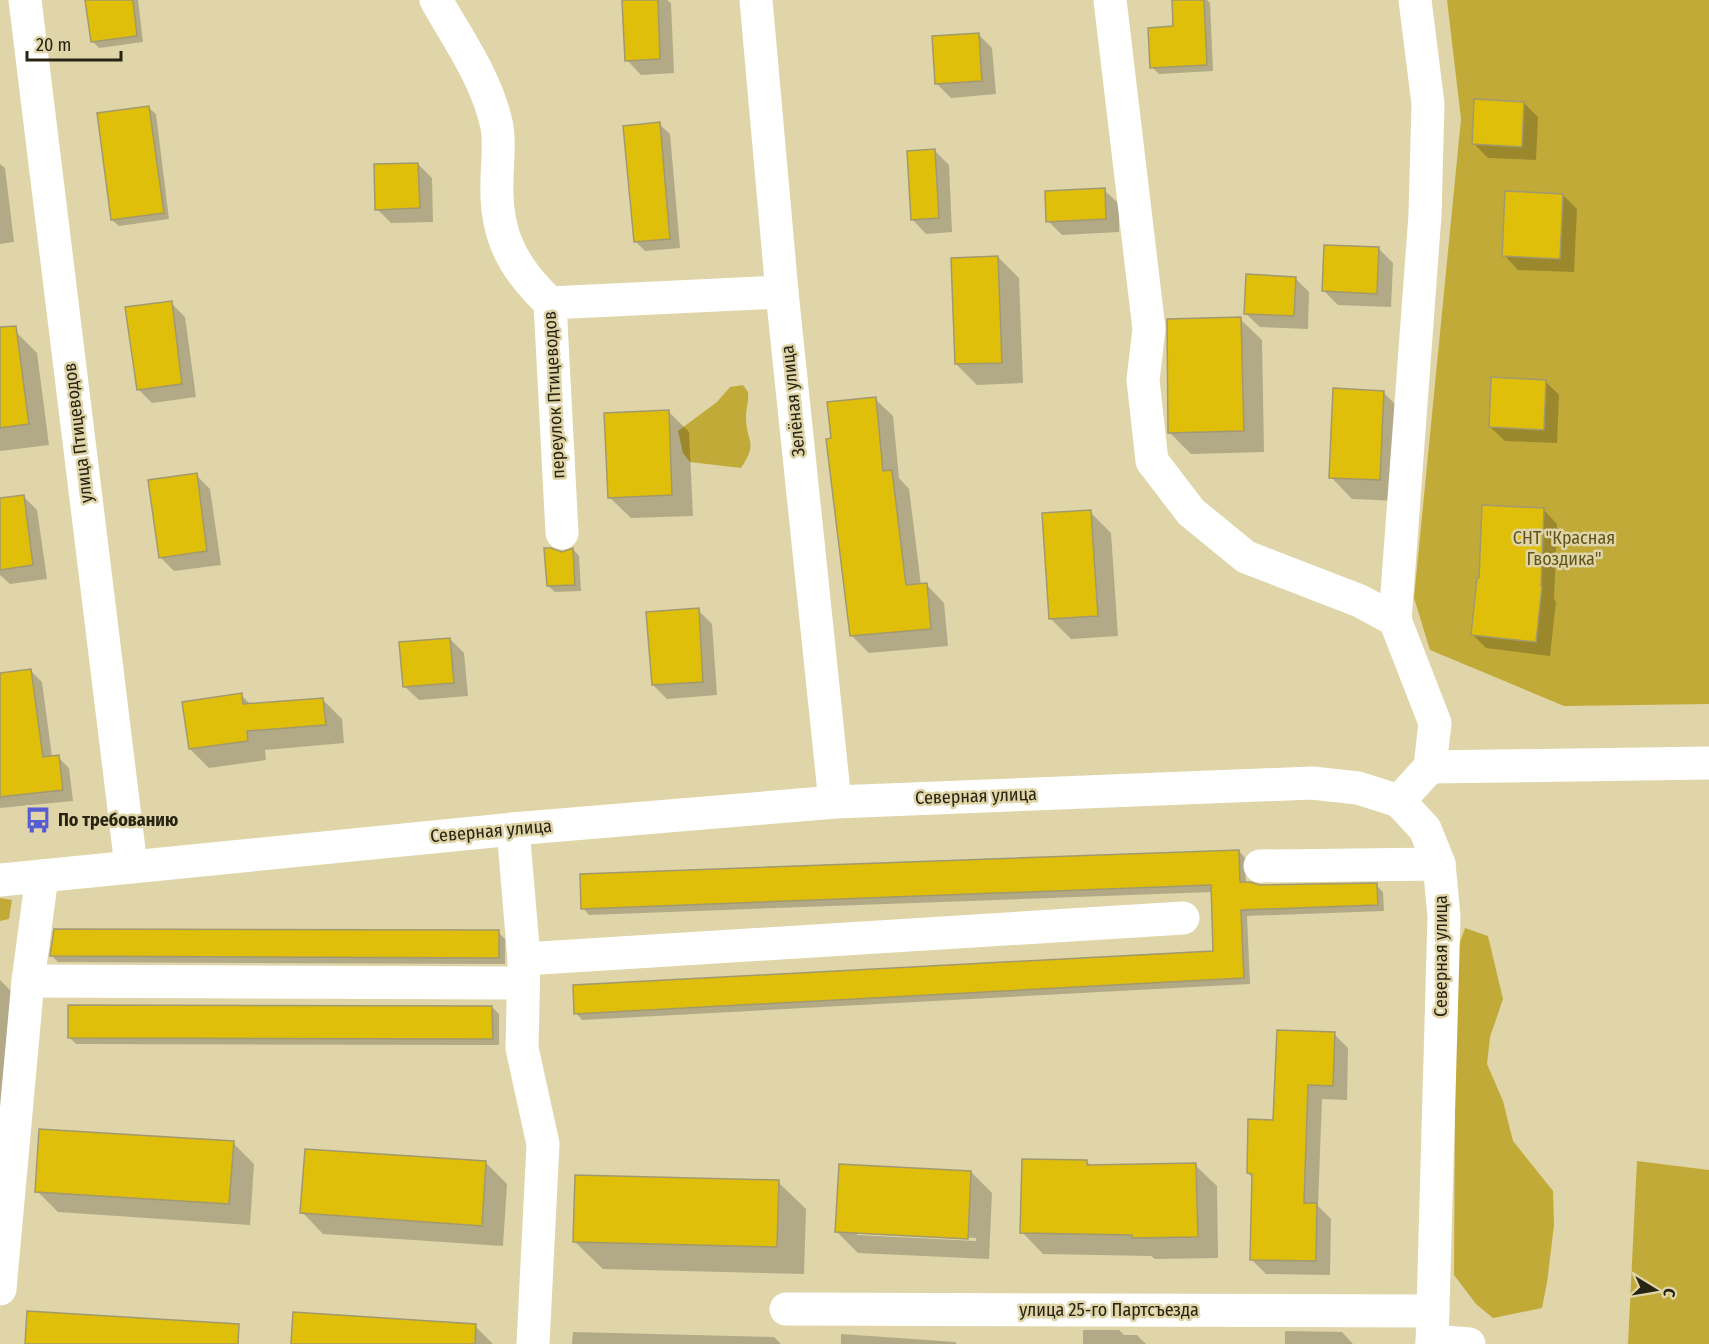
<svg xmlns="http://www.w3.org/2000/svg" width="1709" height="1344" viewBox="0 0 1709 1344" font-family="'Fira Sans Condensed',sans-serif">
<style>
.green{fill:#c2aa39}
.shadow{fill:#0003;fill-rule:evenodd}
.building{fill:#dfbf0a;stroke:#a3996e;stroke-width:1.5}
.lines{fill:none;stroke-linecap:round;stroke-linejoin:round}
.minor{stroke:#fff;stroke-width:33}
.labels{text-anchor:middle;stroke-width:5;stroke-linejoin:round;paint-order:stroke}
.street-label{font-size:18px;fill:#282413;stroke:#dfd5a8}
.park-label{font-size:18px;fill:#61551b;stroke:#dfd5a8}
.poi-label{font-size:18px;font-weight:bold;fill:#282413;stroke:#dfd5a8;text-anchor:start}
</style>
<rect width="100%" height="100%" fill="#dfd5a8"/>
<!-- green -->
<g class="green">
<polygon points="1447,0 1709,0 1709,704 1564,706 1430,650 1414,598 1461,119"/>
<path d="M743,385L748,392C749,401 746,408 746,417C746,442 759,442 741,468L690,462L683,453L678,431L717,402L730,387Z"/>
<polygon points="0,898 12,900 9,919 0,921"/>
<polygon points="1465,928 1488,936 1503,999 1490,1037 1487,1064 1503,1101 1513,1141 1553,1191 1554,1225 1547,1283 1542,1308 1493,1318 1476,1304 1454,1275 1456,953"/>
<polygon points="1637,1161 1709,1170 1709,1344 1628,1344"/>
</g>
<!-- shadow -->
<g class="shadow">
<polygon points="87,0 138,0 143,42 99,48 92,41"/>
<polygon points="623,0 667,0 671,3 674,73 641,75 627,60"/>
<polygon points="1173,0 1207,0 1210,3 1213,71 1159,74 1152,67 1175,28"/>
<polygon points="978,34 992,48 996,94 951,98 937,84"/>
<polygon points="1524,103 1538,117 1536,160 1488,158 1474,144"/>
<polygon points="149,108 156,114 169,219 119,226 112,220"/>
<polygon points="659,124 670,134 680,248 645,251 635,241"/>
<polygon points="935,151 949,165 952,232 926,234 912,219"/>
<polygon points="0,164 5,168 14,242 0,244"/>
<polygon points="418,164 432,178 433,222 391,223 377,209"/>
<polygon points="1104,190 1119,204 1119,232 1062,235 1048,221"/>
<polygon points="1563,195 1577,209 1574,272 1518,270 1504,255"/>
<polygon points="1379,249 1393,263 1391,307 1338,305 1324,291"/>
<polygon points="998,257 1019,278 1023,383 977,385 956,364"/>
<polygon points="1295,278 1309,292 1308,329 1260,327 1245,313"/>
<polygon points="171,303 185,317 196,397 152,403 138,389"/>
<polygon points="1240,319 1262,340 1264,452 1191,454 1170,433"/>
<polygon points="16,332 37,353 49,445 0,451 0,334"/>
<polygon points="1545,381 1559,395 1557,443 1505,441 1490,427"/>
<polygon points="1383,392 1404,413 1400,501 1352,499 1331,477"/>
<polygon points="875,399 893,416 899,478 909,489 921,585 927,585 944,603 948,646 869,653 851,635"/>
<polygon points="668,411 689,432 693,516 631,518 609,497"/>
<polygon points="196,475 210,489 221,565 174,571 160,557"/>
<polygon points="23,496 37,510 47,579 10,584 0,575 0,499"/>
<polygon points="1543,509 1557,524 1554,600 1556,601 1550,656 1486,648 1472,634"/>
<polygon points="1090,512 1111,533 1118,636 1071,639 1050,618"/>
<polygon points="573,549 579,556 581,591 555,592 548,586 562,553"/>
<polygon points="698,610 712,624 717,695 667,699 653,685"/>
<polygon points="450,639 464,653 468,696 419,700 404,686"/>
<polygon points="31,671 42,682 52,757 58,757 69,768 73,801 0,808 0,675"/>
<polygon points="241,695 251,705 323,700 342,719 344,743 265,750 266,760 209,768 190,749"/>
<polygon points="1239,851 1245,858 1246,883 1260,886 1376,885 1383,892 1384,911 1247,916 1250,984 582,1020 576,1013 1215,952 1212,892 589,915 583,908"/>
<polygon points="498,932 505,939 505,964 58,962 52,956"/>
<polygon points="0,980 20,1000 0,1220"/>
<polygon points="492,1007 499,1014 499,1045 76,1044 69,1037"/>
<polygon points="1334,1034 1348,1048 1347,1100 1322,1099 1318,1206 1331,1219 1330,1275 1266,1274 1252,1260 1253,1178 1248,1173 1275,1122"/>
<polygon points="233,1143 254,1164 250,1225 58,1212 37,1191"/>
<polygon points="1087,1162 1091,1166 1195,1165 1217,1186 1218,1258 1155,1259 1151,1256 1043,1254 1022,1232"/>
<polygon points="486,1163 507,1184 503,1246 323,1234 302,1212"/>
<path d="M971,1172L992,1193L989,1259L858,1253L837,1232ZM857,1232L976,1238V1241L857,1235Z"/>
<polygon points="778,1182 806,1209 804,1274 603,1269 575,1242"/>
<polygon points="475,1326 493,1344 293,1344"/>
<polygon points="1083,1330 1119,1330 1124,1335 1137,1335 1146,1344 1083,1344"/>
<polygon points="1285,1331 1342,1332 1353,1344 1285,1344"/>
<polygon points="573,1332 774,1337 781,1344 572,1344"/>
<polygon points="841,1334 955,1342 957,1344 841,1344"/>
</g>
<!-- building -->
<g class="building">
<polygon points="85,0 133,0 137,36 91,42"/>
<polygon points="622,0 658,0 660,59 625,61"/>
<polygon points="1172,0 1204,0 1207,65 1150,68 1148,28 1173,26"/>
<polygon points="979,33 982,81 935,84 932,36"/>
<polygon points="1474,99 1524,102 1522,147 1472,144"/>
<polygon points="149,106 164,213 111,220 97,113"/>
<polygon points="660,122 670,239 634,242 623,126"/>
<polygon points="935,149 939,218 911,220 907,151"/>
<polygon points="418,163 420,208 375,210 374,164"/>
<polygon points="1105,188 1106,219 1046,222 1045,191"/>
<polygon points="1505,191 1563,194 1560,259 1502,256"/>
<polygon points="1324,245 1379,247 1377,294 1322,291"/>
<polygon points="998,256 1002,363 955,364 951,258"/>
<polygon points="1246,274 1296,277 1294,316 1244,314"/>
<polygon points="172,301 182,384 137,390 125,307"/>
<polygon points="1241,317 1244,431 1168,433 1167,319"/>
<polygon points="16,326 29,424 0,428 0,327"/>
<polygon points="1491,377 1546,380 1544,430 1489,427"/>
<polygon points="1333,388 1384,391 1380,480 1329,478"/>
<polygon points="876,397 883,471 892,470 906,585 927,583 931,629 850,636 826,439 831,438 827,402"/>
<polygon points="669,410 672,495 608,498 604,413"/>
<polygon points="197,473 207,551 159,558 148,480"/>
<polygon points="24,495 33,565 0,570 0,498"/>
<polygon points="1482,505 1544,508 1541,586 1542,586 1536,642 1471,635 1477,578 1479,578"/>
<polygon points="1091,510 1098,616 1049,619 1042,513"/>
<polygon points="544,548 551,548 562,552 573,548 575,585 547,586"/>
<polygon points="699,608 703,682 652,685 646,612"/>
<polygon points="450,638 454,683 403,687 399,642"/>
<polygon points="31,669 43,757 59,755 63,790 0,797 0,673"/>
<polygon points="242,693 243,704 323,698 326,725 247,731 248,741 189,749 182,702"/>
<polygon points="1239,850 1240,882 1250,882 1260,885 1377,883 1378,905 1241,910 1244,978 574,1014 573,985 1213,951 1211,885 581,909 580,874"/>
<polygon points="54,929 499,930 499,958 50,956"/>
<polygon points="68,1005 492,1006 493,1039 68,1038"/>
<polygon points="1277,1030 1335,1032 1333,1086 1308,1085 1304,1203 1317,1203 1316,1261 1250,1260 1252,1174 1247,1173 1248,1119 1273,1120"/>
<polygon points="39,1129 234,1141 229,1204 35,1192"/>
<polygon points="305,1149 486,1161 482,1226 300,1213"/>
<polygon points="1022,1159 1087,1160 1087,1165 1196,1163 1198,1237 1132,1238 1132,1235 1020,1233"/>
<polygon points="839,1164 971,1171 968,1239 835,1232"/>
<polygon points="575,1175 779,1180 777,1247 573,1242"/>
<polygon points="27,1311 239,1324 238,1344 25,1344"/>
<polygon points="293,1312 476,1324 475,1344 291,1344"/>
</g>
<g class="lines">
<!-- minor -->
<g class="minor">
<polyline points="25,0 131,866"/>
<path d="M436,0C459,41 488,81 497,127C500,144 497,165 497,182C495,235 513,268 550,303L562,533"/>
<polyline points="756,0 782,292 835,802"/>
<polyline points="1110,0 1149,329 1143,380 1152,461 1191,512 1246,557 1360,601 1395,620 1435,723 1430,767 1399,801"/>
<polyline points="550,303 782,292"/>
<polyline points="1395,620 1425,215 1428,104 1415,0"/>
<polyline points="1430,767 1709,763"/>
<polyline points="513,829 524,959 522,1048 543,1144 533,1344"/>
<polyline points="1260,866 1439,864"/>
<polyline points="0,880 513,829 835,802 1312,783 1358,788 1399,801 1425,829 1439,864 1444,916 1432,1344"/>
<polyline points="524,959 1183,918"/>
<polyline points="28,981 523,983"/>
<polyline points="0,1289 28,981 42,876"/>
<polyline points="786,1309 1433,1311"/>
<polyline points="1432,1341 1469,1344"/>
</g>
</g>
<!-- icons -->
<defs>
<g id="bus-bare" transform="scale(2.07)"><path d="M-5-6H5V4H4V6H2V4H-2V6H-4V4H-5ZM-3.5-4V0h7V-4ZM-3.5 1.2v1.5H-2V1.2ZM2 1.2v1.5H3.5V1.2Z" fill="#575cd3" stroke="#dfd5a8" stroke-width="2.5" paint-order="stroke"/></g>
</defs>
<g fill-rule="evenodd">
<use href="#bus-bare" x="38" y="820"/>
</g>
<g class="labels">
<!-- street labels -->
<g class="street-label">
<text transform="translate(554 395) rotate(-93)" y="6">переулок Птицеводов</text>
<text transform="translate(793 401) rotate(-96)" y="6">Зелёная улица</text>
<text transform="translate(78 433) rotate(-97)" y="6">улица Птицеводов</text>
<text transform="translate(976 796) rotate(-2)" y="6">Северная улица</text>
<text transform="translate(491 831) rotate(-5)" y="6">Северная улица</text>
<text transform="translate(1441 956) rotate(-90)" y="6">Северная улица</text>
<text x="1109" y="1316">улица 25-го Партсъезда</text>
</g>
<!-- park labels -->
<g class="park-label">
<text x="1564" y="544">СНТ "Красная<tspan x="1564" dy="21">Гвоздика"</tspan></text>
</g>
<!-- poi labels -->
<g class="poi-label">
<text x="58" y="826">По требованию</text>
</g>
</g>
<!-- north arrow -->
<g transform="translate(1655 1290) rotate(101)" stroke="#dfd5a8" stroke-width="4.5" paint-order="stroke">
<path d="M0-4.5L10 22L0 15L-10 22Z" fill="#282413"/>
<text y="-9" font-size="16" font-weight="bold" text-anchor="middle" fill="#282413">С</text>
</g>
<!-- scale -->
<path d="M27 51v9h94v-9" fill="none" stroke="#282413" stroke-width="3"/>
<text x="36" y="51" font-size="18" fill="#282413" stroke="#dfd5a8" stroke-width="4.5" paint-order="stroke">20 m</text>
</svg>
